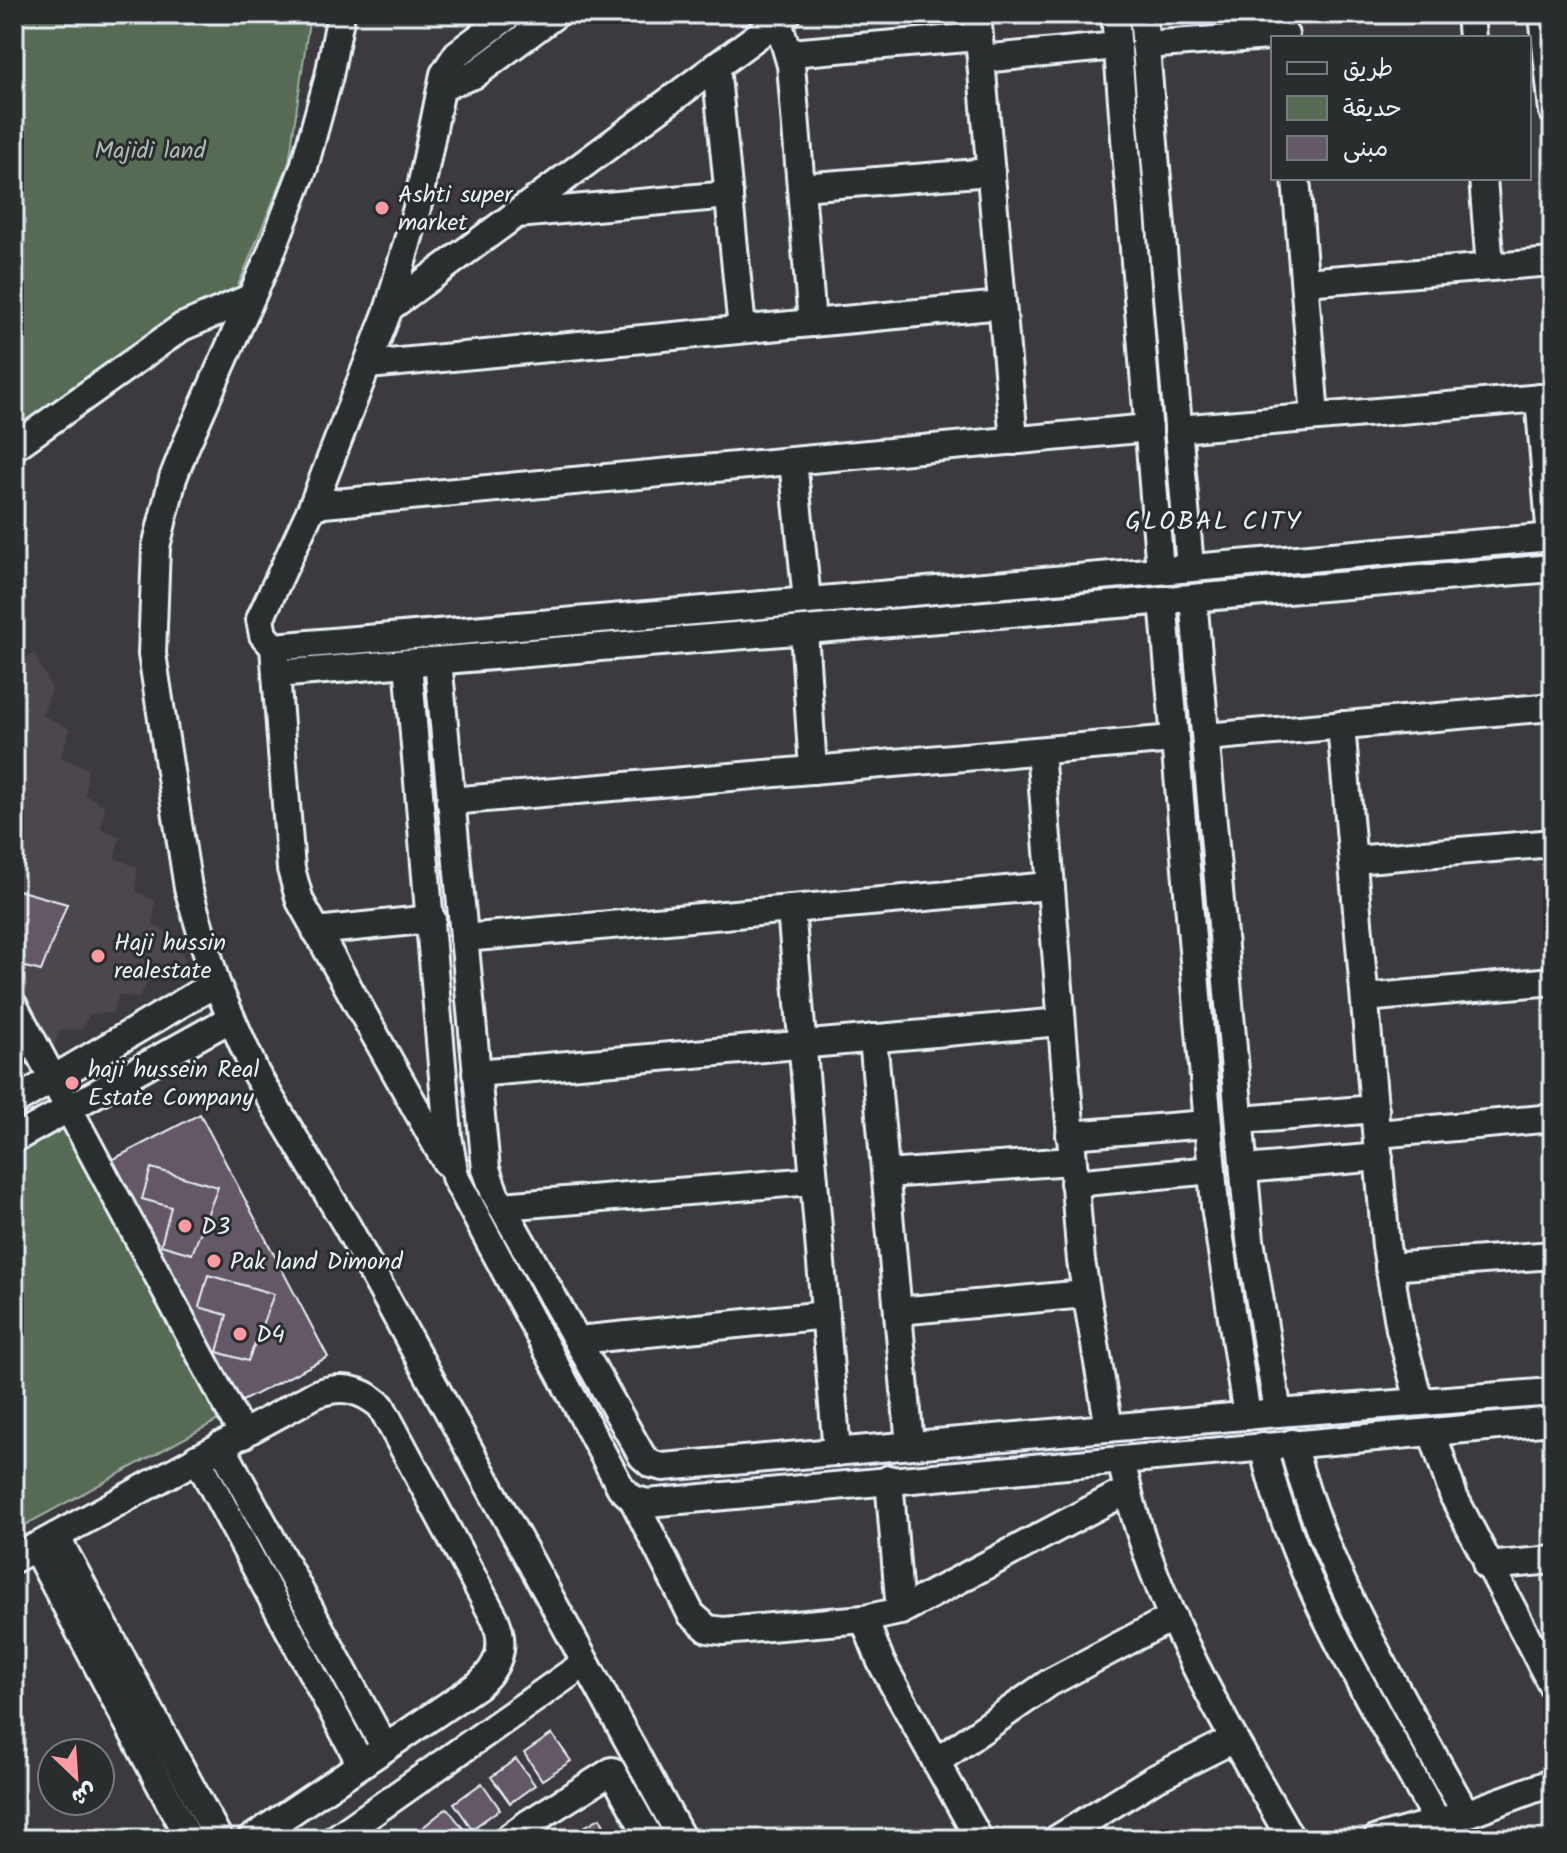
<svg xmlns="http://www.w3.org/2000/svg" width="1567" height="1853" viewBox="0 0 1567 1853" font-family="Kalam,'Playpen Sans Arabic',sans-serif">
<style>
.built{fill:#4b464e}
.green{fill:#566a54;stroke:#9faea6;stroke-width:2}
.building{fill:#655966;stroke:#e8f1f8;stroke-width:2}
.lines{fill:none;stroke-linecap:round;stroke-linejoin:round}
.minor-casing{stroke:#e8f1f8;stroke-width:32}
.minor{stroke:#2a2d2e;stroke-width:26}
.poi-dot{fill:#ff9aa2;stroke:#2a2d2e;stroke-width:3}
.labels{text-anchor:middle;stroke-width:6;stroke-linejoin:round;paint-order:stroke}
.park-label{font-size:24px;fill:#aebbb6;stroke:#2a2d2e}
.poi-label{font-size:24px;fill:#e8f1f8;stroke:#2a2d2e;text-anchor:start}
.neighbourhood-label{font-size:26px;letter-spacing:2px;fill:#e8f1f8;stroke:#2a2d2e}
</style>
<rect width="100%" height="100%" fill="#3c3a3f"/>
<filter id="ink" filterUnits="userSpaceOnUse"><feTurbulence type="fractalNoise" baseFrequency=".0125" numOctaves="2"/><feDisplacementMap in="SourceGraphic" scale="16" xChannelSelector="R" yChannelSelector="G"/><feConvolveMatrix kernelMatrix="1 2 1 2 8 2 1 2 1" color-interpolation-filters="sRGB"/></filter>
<g filter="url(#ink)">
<!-- built -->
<polygon class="built" points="34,654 52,689 42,715 70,729 61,757 88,769 85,795 105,806 101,828 119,837 115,858 137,867 136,891 155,901 153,925 173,934 189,967 169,979 149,980 138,998 119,995 112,1013 90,1014 82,1029 61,1030 54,1046 38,1055 14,1008 14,664"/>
<!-- green -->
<g class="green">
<polygon points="14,14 310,14 289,163 235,293 14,445"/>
<polygon points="70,1110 220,1419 14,1531 14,1140"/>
</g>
<!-- building -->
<g class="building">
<polygon points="14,889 67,904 41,971 14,964 20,925 14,923"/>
<polygon points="200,1114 328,1357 227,1409 100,1166"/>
<polygon points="151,1168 218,1187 192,1254 161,1245 171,1207 142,1199"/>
<polygon points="208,1275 274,1294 248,1361 217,1352 227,1315 199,1307"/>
<polygon points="552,1734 571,1761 542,1780 524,1753"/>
<polygon points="516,1759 535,1785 510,1803 491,1777"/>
<polygon points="482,1783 500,1809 472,1829 454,1803"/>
<polygon points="447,1808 466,1832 457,1839 431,1839 422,1828"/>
<polygon points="600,1818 611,1839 572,1839 570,1835"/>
</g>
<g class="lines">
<!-- minor casing -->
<g class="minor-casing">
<g id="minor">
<polyline points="341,14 329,76 304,167 270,255 186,445 173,478 156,547 152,654 188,888 216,983 256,1074 347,1226 682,1839"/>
<polyline points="977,14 1014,441"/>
<polyline points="1115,14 1160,570"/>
<polyline points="1143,14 1190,567"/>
<polyline points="1470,14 1472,38"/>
<polyline points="1543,14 1553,111"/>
<polyline points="778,21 791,65 812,323"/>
<polyline points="1145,45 1285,35"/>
<polyline points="790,53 978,37"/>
<polyline points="981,59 1117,46"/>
<polyline points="716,66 742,329"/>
<polyline points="443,86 474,75 556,14"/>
<polyline points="1296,178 1315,417"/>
<polyline points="1483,178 1490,267"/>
<polyline points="801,187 991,172"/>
<polyline points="517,214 729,195"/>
<polyline points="1305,282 1553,262"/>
<polyline points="389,308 787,14"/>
<polyline points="368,365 1002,305"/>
<polyline points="1539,398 1551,537"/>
<polyline points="1178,429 1553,397"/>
<polyline points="14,447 182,327 250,298"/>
<polyline points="793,461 807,601"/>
<polyline points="313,505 1149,428"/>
<polyline points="1193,598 1250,1240 1278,1413"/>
<polyline points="1163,600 1215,1206 1247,1416"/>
<polyline points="804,631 813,770"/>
<polyline points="274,647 1553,537"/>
<polyline points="438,661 486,1169 495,1194 642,1456 651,1464 663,1467 1278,1413 1553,1392"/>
<polyline points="408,663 448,1136 455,1177 621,1488 633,1499 647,1503 1553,1421"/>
<polyline points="276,674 1553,568"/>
<polyline points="1341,725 1386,1246 1400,1329 1419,1401"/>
<polyline points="1206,737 1553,707"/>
<polyline points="1040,751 1081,1261 1109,1428"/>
<polyline points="450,801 1174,739"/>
<polyline points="1354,860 1553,843"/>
<polyline points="791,909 837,1452"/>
<polyline points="316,931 432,919"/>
<polyline points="464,938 1050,886"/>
<polyline points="1365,998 1553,981"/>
<polyline points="14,1006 243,1435"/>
<polyline points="873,1038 910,1445"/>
<polyline points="476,1073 1061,1022"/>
<polyline points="14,1102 216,983"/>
<polyline points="1241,1120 1375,1109"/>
<polyline points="1378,1134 1553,1118"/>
<polyline points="1070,1135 1207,1124"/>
<polyline points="14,1139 230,1019"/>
<polyline points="446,1162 300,901 291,869 274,647 263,635 260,619 313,505 389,308 417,208 444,74 457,54 510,14"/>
<polyline points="1245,1169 1379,1157"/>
<polyline points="886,1174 1072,1161"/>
<polyline points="1074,1183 1212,1170"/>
<polyline points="502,1206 813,1181"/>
<polyline points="1389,1267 1553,1255"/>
<polyline points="898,1311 1085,1294"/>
<polyline points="578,1340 826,1315"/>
<polyline points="1432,1432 1454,1497 1553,1687"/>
<path d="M1292,1443C1326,1577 1400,1694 1466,1814"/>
<polyline points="221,1445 385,1748"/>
<path d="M1263,1446C1293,1581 1373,1702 1438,1823"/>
<polyline points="197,1458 361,1764"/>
<path d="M1124,1473C1153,1606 1225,1723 1291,1839"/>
<polyline points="889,1479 900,1611"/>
<polyline points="633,1499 691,1614 708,1629 723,1631 864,1619 900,1611 1128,1490"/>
<polyline points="56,1536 219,1839"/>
<polyline points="35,1547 189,1839"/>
<path d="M14,1559L316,1394C341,1385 360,1388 381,1406L495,1619C506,1645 500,1666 478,1685L251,1839"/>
<polyline points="1487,1566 1553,1560"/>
<polyline points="864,1619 881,1662 979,1839"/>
<polyline points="936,1762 1049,1683 1173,1617"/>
<polyline points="529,1823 612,1771 650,1839"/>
<polyline points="335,1839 585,1663"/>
<polyline points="507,1839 529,1823 537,1836"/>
<polyline points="1057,1839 1152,1780 1234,1739"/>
<polyline points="1377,1839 1466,1814 1553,1782"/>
</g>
</g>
<!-- minor -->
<use href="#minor" class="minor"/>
</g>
</g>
<!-- markers -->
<g class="poi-dot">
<circle cx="382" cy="208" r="8"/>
<circle cx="98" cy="956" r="8"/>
<circle cx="72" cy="1083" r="8"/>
<circle cx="185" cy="1226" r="8"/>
<circle cx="214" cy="1261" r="8"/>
<circle cx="240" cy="1334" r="8"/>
</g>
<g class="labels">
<!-- park labels -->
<g class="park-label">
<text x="150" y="158">Majidi land</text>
</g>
<!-- poi labels -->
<g class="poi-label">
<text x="398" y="202">Ashti super<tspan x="398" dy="28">market</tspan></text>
<text x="114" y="950">Haji hussin<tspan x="114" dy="28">realestate</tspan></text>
<text x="88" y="1077">haji hussein Real<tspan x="88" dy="28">Estate Company</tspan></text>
<text x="201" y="1234">D3</text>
<text x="230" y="1269">Pak land Dimond</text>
<text x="256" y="1342">D4</text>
</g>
<!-- neighbourhood labels -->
<g class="neighbourhood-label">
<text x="1214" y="529">GLOBAL CITY</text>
</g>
</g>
<!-- margin -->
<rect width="1567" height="1853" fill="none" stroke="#2a2d2e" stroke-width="48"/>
<rect x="24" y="24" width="1519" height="1805" fill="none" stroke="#e8f1f8" stroke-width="3" filter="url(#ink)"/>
<!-- legend -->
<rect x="1271" y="36" width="260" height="144" fill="#2a2d2e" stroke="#767b7f" stroke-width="2"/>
<rect x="1287" y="62" width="40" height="12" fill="#2a2d2e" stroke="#767b7f" stroke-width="2"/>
<text x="1343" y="76" font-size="24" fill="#e8f1f8">طريق</text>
<rect x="1287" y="96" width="40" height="24" fill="#566a54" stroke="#767b7f" stroke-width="2"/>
<text x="1343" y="116" font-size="24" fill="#e8f1f8">حديقة</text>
<rect x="1287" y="136" width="40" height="24" fill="#655966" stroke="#767b7f" stroke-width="2"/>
<text x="1343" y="156" font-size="24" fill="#e8f1f8">مبنى</text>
<!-- north arrow -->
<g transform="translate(76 1777) rotate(155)"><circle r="38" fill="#2a2d2e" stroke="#767b7f" stroke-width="2"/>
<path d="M0-6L14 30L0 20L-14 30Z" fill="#ff9aa2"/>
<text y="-12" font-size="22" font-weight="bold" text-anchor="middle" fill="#e8f1f8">ش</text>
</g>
</svg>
